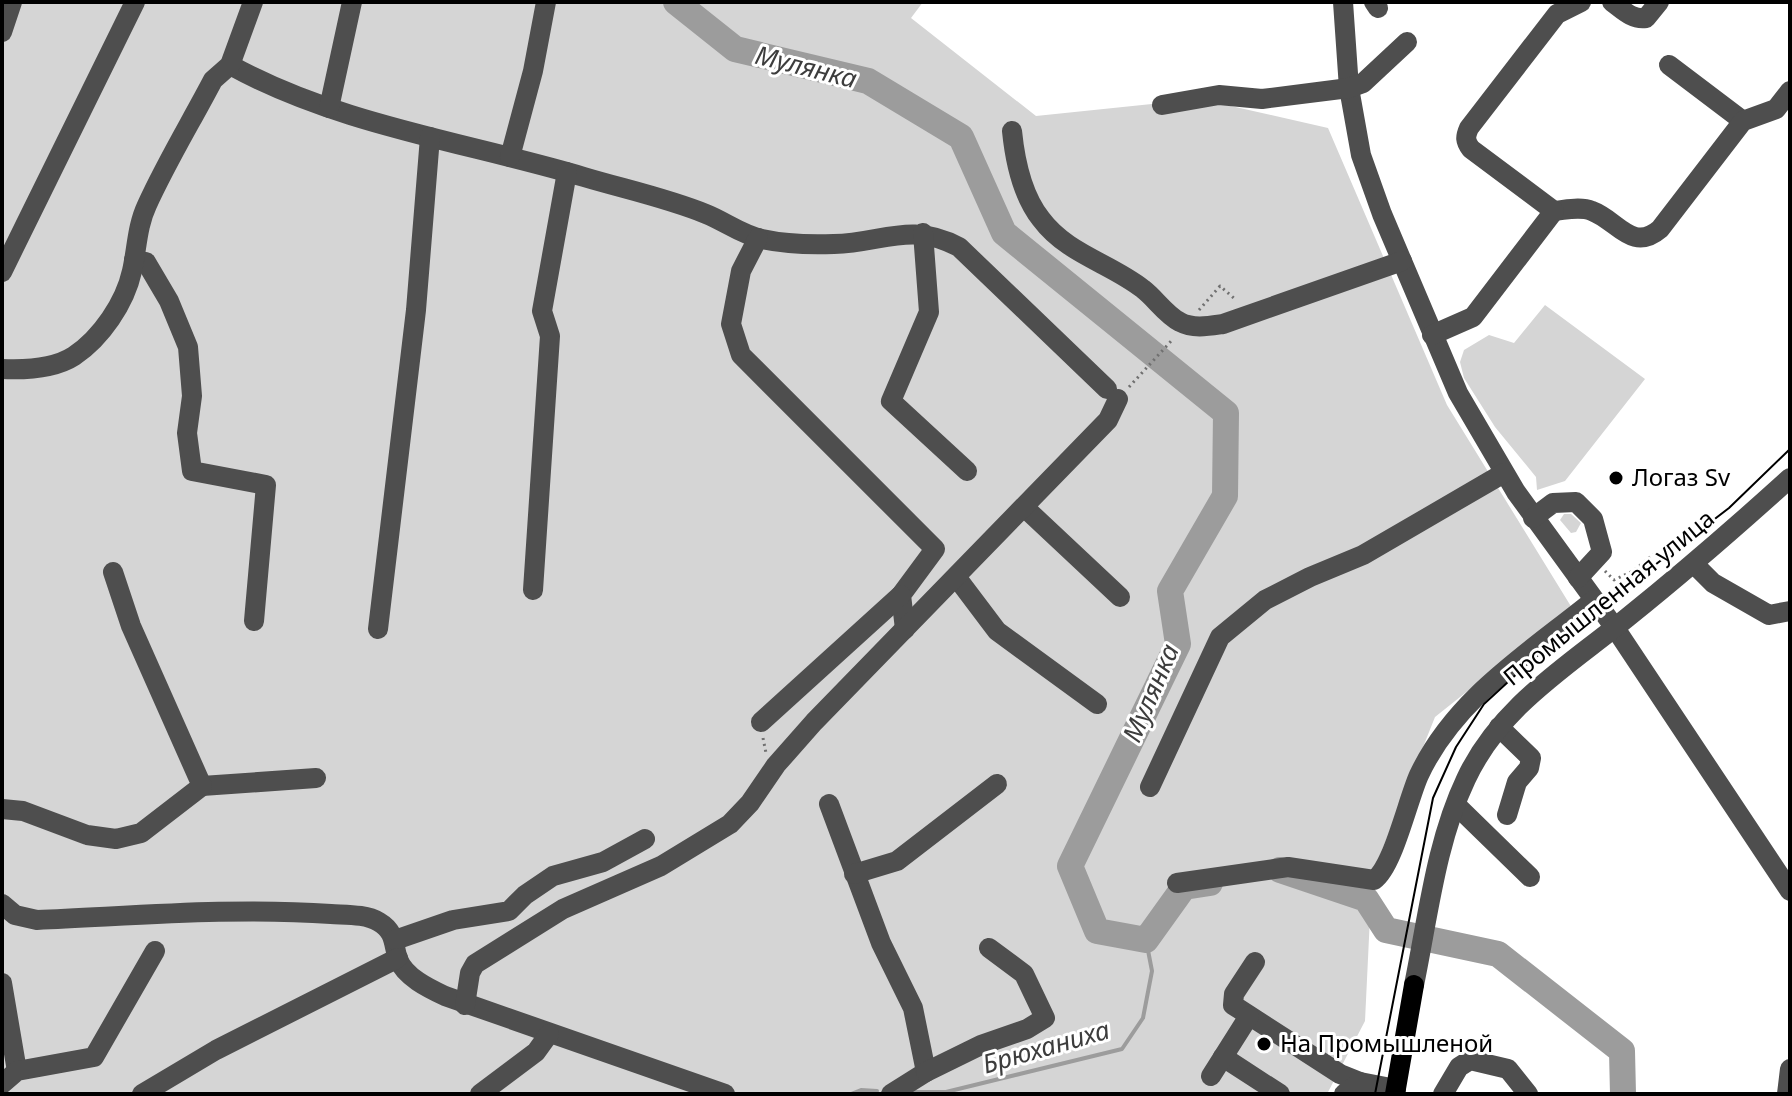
<svg xmlns="http://www.w3.org/2000/svg" width="1792" height="1096" viewBox="0 0 1792 1096" font-family="'Noto Sans',sans-serif">
<style>
.green{fill:#d5d5d5}
.lines{fill:none;stroke-linecap:round;stroke-linejoin:round}
.stream{stroke:#9c9c9c;stroke-width:4}
.river{stroke:#9c9c9c;stroke-width:26}
.path{stroke:#707070;stroke-width:3;stroke-dasharray:2 4;stroke-linecap:butt}
.minor{stroke:#4e4e4e;stroke-width:20}
.major{stroke:#000;stroke-width:20}
.tram{stroke:#000;stroke-width:2}
.poi-dot{fill:#000;stroke:#fff;stroke-width:3}
.labels{text-anchor:middle;stroke-width:6;stroke-linejoin:round;paint-order:stroke}
.poi-label{font-size:24px;fill:#000;stroke:#fff;text-anchor:start}
.street-label{font-size:24px;fill:#000;stroke:#fff}
.water-label{font-size:26px;font-style:italic;fill:#3d3d3d;stroke:#fff}
</style>
<rect width="100%" height="100%" fill="#fff"/>
<!-- green -->
<g class="green">
<polygon points="8,2 923,2 911,18 1036,116 1200,99 1328,128 1447,405 1572,608 1435,717 1372,875 1365,1021 1327,1094 2,1094 2,20"/>
<polygon points="1545,305 1645,379 1565,481 1537,490 1536,477 1495,427 1464,378 1460,362 1464,350 1489,335 1514,343"/>
<polygon points="1564,514 1571,514 1581,523 1576,532 1571,533 1560,520"/>
</g>
<g class="lines">
<!-- stream -->
<g class="stream">
<polyline points="914,1092 946,1092 1122,1049 1143,1018 1152,971 1146,940"/>
<polyline points="851,1094 861,1090 877,1091"/>
</g>
<!-- river -->
<g class="river">
<polyline points="676,2 735,49 868,81 961,137 1004,233 1226,413 1225,496 1170,591 1178,644 1070,866 1097,931 1146,940 1184,887 1210,883"/>
<polyline points="1280,870 1366,899 1386,930 1498,954 1622,1051 1623,1094"/>
</g>
<!-- path -->
<g class="path">
<polyline points="1199,310 1220,286 1236,300"/>
<polyline points="1129,387 1173,339"/>
<polyline points="1605,571 1614,580 1633,571 1654,554"/>
<polyline points="1633,571 1645,581"/>
<polyline points="763,738 766,753"/>
</g>
<!-- minor -->
<g class="minor">
<polyline points="1343,2 1349,88 1361,155 1382,214 1458,393 1516,492 1615,628 1790,891"/>
<polyline points="1374,2 1378,8"/>
<path d="M1612,2C1623,10 1632,20 1646,18L1659,2"/>
<polyline points="2,32 12,2"/>
<path d="M230,65C339,125 466,142 584,177C624,189 667,198 706,214C724,221 742,235 762,239C785,244 810,245 834,244C883,243 910,221 959,247L1107,389"/>
<polyline points="1669,65 1743,121"/>
<polyline points="1162,105 1219,95 1262,99 1349,88 1363,83 1407,42"/>
<polyline points="329,108 352,2"/>
<path d="M1012,131C1015,161 1022,195 1041,219C1067,254 1110,263 1143,289C1155,298 1166,315 1180,322C1193,329 1209,326 1223,324L1402,261"/>
<polyline points="510,157 533,71 546,2"/>
<path d="M1554,211C1566,210 1580,206 1592,211C1617,220 1632,253 1660,229L1743,121L1776,109L1790,91"/>
<polyline points="923,233 929,312 891,401 967,471"/>
<polyline points="758,238 741,271 731,324 741,355 935,549 901,595 905,629"/>
<polyline points="134,260 146,262 169,301 188,347 192,396 187,433 192,471 266,485 254,621"/>
<polyline points="2,272 135,2"/>
<path d="M1432,335L1473,317L1554,211L1471,149C1465,141 1465,137 1469,128L1557,14L1581,2"/>
<path d="M2,369C25,370 54,369 74,356C101,338 125,303 132,271C137,249 137,226 147,205C166,163 191,122 213,80L230,65L253,2"/>
<polyline points="1024,507 1120,597"/>
<polyline points="1533,518 1553,503 1576,502 1593,519 1602,552 1578,578"/>
<polyline points="1694,564 1713,583 1769,615 1790,611"/>
<polyline points="957,578 997,631 1097,704"/>
<polyline points="533,590 550,336 542,311 567,172"/>
<polyline points="378,629 416,310 430,137"/>
<polyline points="761,722 901,595"/>
<polyline points="1499,727 1531,758 1529,768 1517,782 1507,815"/>
<polyline points="202,786 316,778"/>
<polyline points="1150,787 1220,637 1265,600 1310,577 1363,555 1504,473"/>
<polyline points="829,804 881,943 913,1008 926,1072 891,1094"/>
<polyline points="1456,805 1530,877"/>
<polyline points="2,809 23,811 87,835 116,839 141,833 202,786 131,626 113,572"/>
<polyline points="854,874 897,861 997,784"/>
<path d="M1177,883L1288,867L1374,880C1393,867 1408,799 1419,775C1455,698 1530,652 1594,600"/>
<path d="M2,904L15,915L37,920C134,916 234,907 331,914C346,915 366,914 379,922C396,932 393,945 398,959C405,977 428,988 445,996L725,1094"/>
<polyline points="395,940 453,920 509,911 525,895 553,876 603,862 645,839"/>
<polyline points="1255,962 1234,994 1233,1005 1340,1074 1360,1082"/>
<polyline points="2,983 17,1071"/>
<path d="M1414,985C1428,917 1436,842 1466,779C1500,706 1568,666 1628,617C1684,572 1737,526 1790,478"/>
<polyline points="465,1005 470,973 475,964 563,909 661,866 730,824 750,803 776,765 814,722 1108,420 1118,399"/>
<polyline points="1223,1057 1280,1094"/>
<polyline points="926,1072 981,1045 1027,1029 1045,1018 1024,974 989,948"/>
<polyline points="1211,1076 1249,1016"/>
<polyline points="2,1084 17,1071 94,1057 155,951"/>
<polyline points="142,1094 216,1050 398,958"/>
<polyline points="480,1094 536,1052 549,1034"/>
<polyline points="1344,1094 1360,1082 1396,1089"/>
<polyline points="1443,1094 1459,1067 1470,1060 1508,1069 1528,1094"/>
<polyline points="1787,1094 1790,1069"/>
</g>
<!-- major -->
<polyline class="major" points="1395,1094 1414,985"/>
<!-- tram -->
<polyline class="tram" points="1375,1094 1433,798 1456,747 1484,704 1534,658 1729,508 1790,449"/>
</g>
<!-- markers -->
<g class="poi-dot">
<circle cx="1616" cy="478" r="8"/>
<circle cx="1264" cy="1044" r="8"/>
</g>
<g class="labels">
<!-- poi labels -->
<g class="poi-label">
<text x="1632" y="486">Логаз Sv</text>
<text x="1280" y="1052">На Промышленой</text>
</g>
<!-- street labels -->
<g class="street-label">
<text transform="translate(1609 598) rotate(-39)" y="8">Промышленная улица</text>
</g>
<!-- water labels -->
<g class="water-label">
<text transform="translate(806 67) rotate(14)" y="9">Мулянка</text>
<text transform="translate(1151 693) rotate(-67)" y="9">Мулянка</text>
<text transform="translate(1046 1047) rotate(-16)" y="9">Брюханиха</text>
</g>
</g>
<!-- border -->
<rect width="1792" height="1096" fill="none" stroke="#000000" stroke-width="8"/>
</svg>
